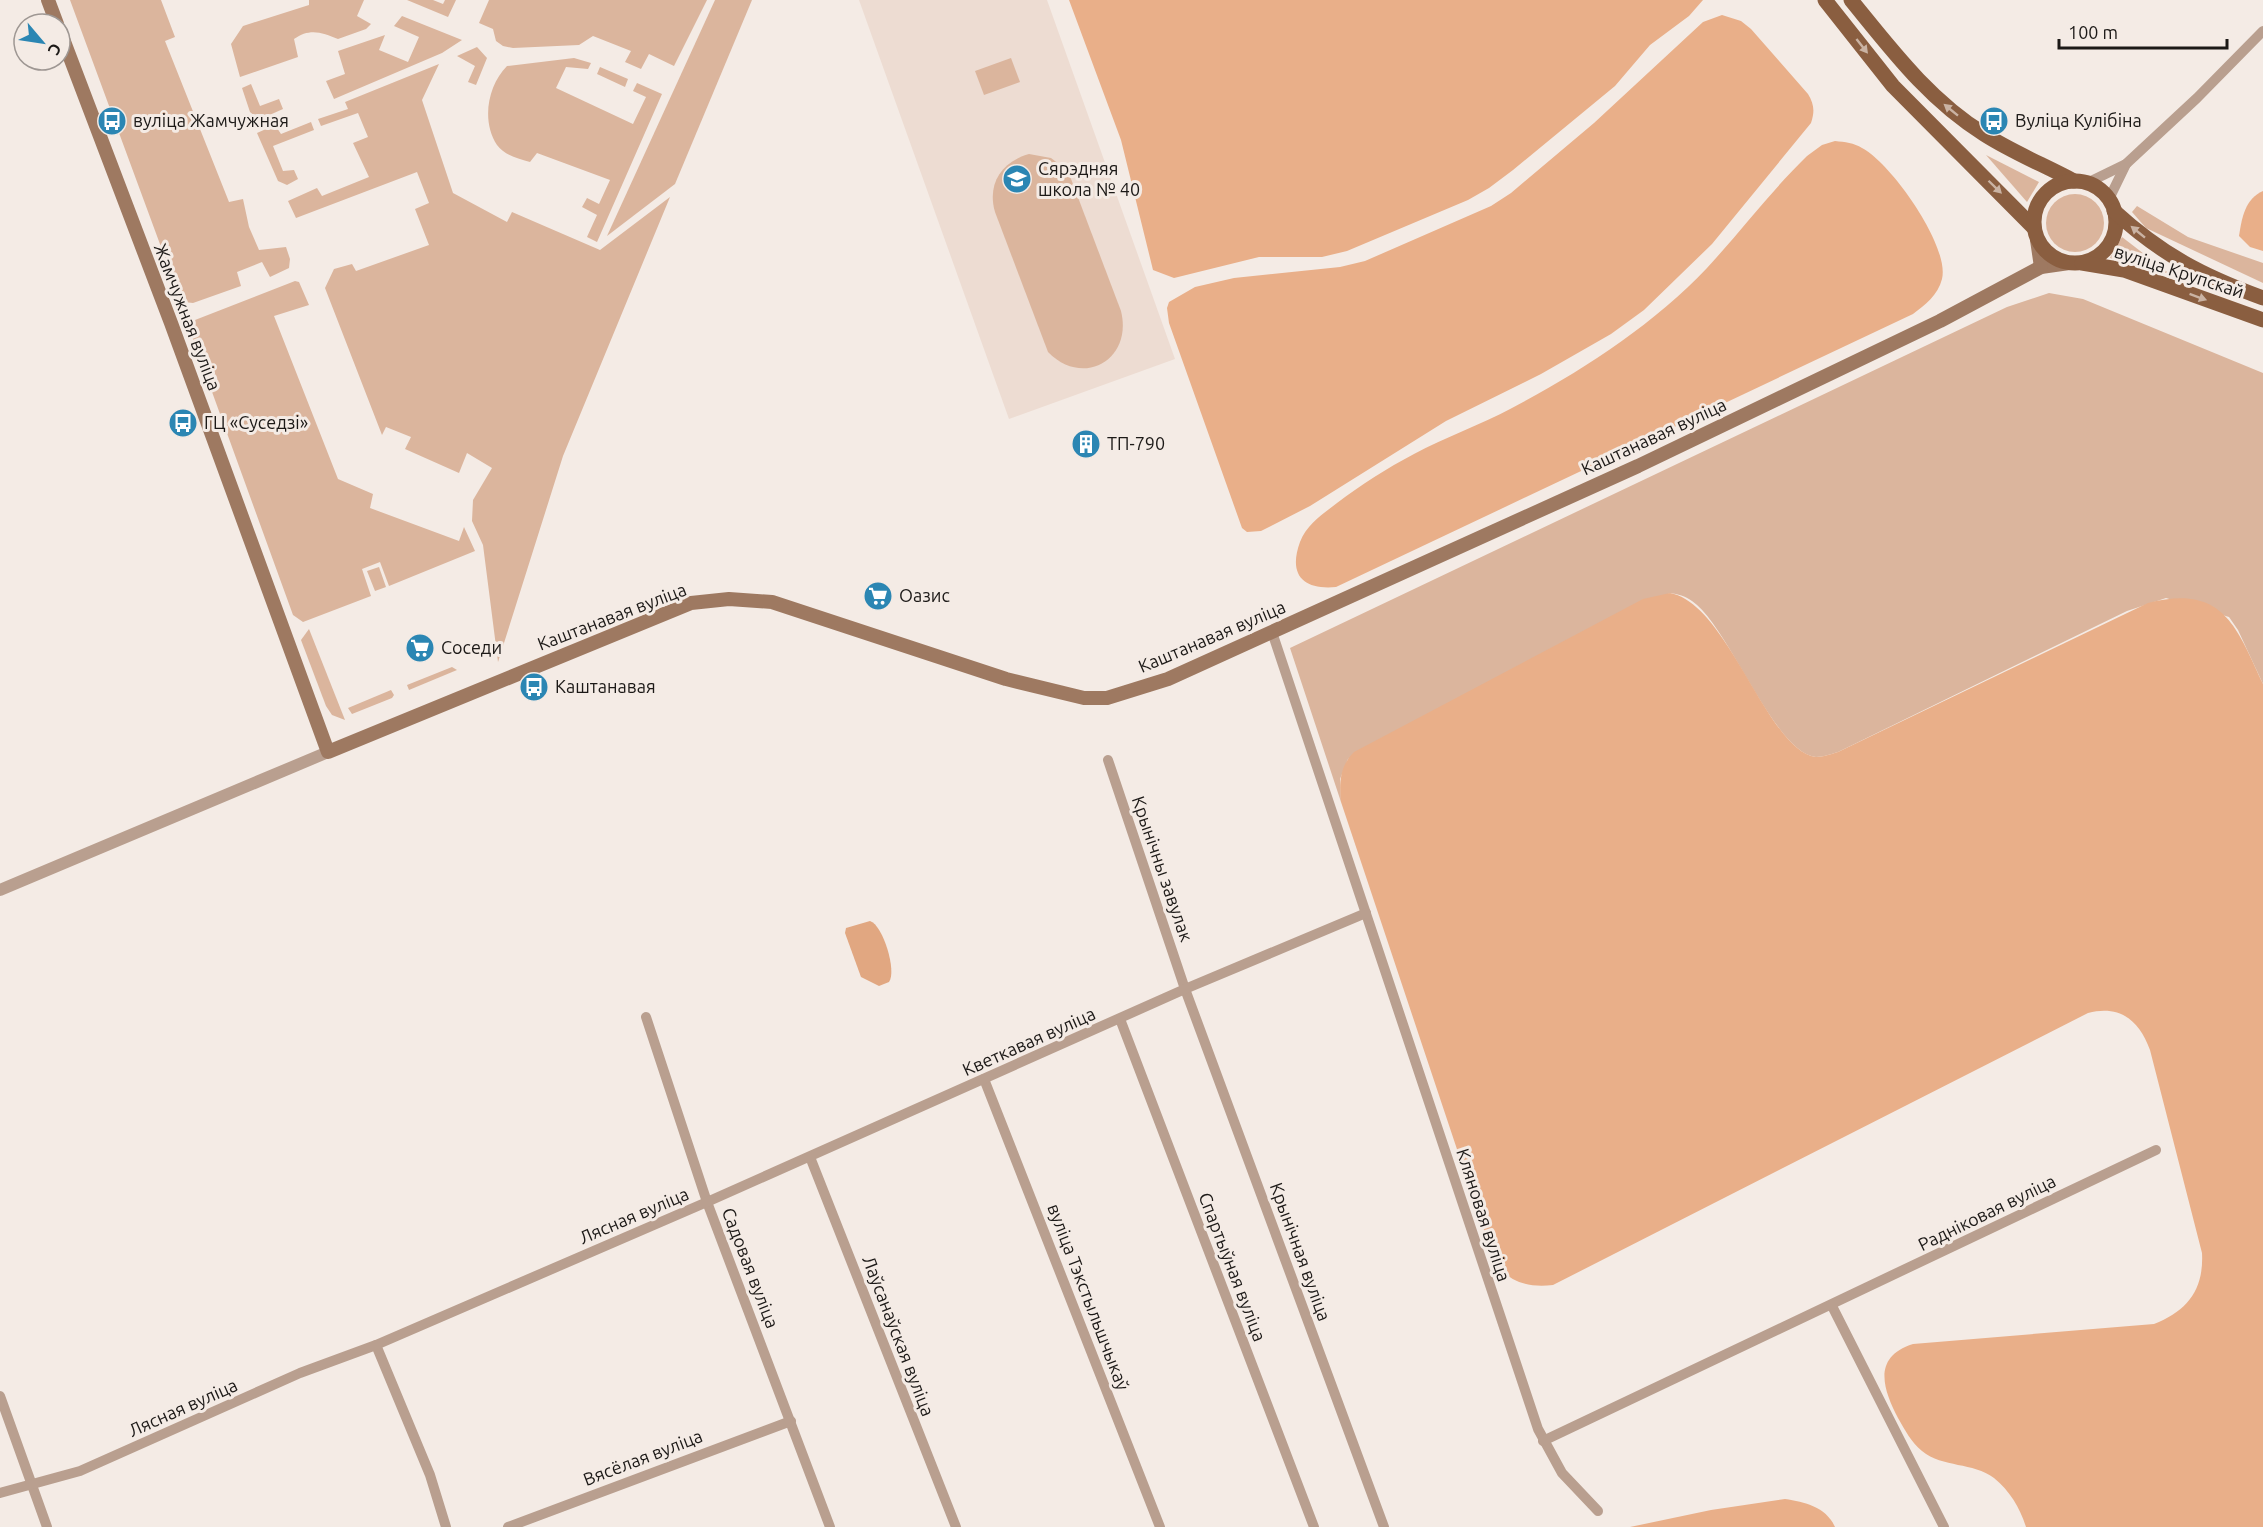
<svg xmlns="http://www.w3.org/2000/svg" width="2263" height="1527" viewBox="0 0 2263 1527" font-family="Ubuntu,sans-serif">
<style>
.built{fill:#eddcd2}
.green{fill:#dbb59d}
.forest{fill:#e9af89}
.water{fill:#e1a781}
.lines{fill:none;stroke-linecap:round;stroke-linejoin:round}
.minor{stroke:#b99f8f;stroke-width:10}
.tertiary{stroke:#b99f8f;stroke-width:12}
.secondary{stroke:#9e7961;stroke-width:14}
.primary{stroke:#8a5e40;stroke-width:15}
.oneway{fill:#cab3a3}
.labels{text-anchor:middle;stroke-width:6;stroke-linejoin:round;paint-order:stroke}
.poi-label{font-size:18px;fill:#1c1917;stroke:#f4ebe5;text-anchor:start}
.street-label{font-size:18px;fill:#1c1917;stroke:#f4ebe5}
</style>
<rect width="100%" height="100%" fill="#f4ebe5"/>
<!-- built -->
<polygon class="built" points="859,0 1047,0 1175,359 1009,419"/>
<!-- green -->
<g class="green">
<polygon points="70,0 161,0 175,37 165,41 229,202 243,199 249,227 259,250 286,247 290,259 289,268 270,277 262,262 237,272 241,286 193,303 184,302 178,293"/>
<path d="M309,0H364L357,16L371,24L366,29L338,39C322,32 309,28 294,39L298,57L240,77L231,44L243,26L309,5Z"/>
<polygon points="407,0 433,0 443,4 445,0 456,0 448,17"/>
<polygon points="489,0 707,0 674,66 649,54 641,69 625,62 631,51 593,36 579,45 513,48 503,46 496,41 493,29 479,23"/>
<polygon points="715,0 752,0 675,184 607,236"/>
<polygon points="402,16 462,40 442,53 334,99 326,81 345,74 338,51 385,35 379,50 408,62 419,37 394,26"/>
<polygon points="477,47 487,58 476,85 468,82 475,66 457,56"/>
<path d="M574,58L591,63L588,69L566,67L556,88L633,124L646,97L633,91L637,83L662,94L597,242L587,237L597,215L582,207L587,198L599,204L610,180L537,153L530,162C519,159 504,155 497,145C481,121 488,85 507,66Z"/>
<polygon points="1011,58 1020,82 984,95 975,71"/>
<polygon points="439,64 422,100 453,193 507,222 512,212 600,250 670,197 563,456 498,662 483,545 472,521 473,500 492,468 467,453 459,473 405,449 411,437 386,427 382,435 325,288 334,269 352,264 356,271 429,245 415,209 429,203 417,172 296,218 288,201 317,188 322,196 369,177 353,143 368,137 358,113 321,126 318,119 348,109 345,102"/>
<polygon points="600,67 628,79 625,87 597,74"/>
<polygon points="251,84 260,106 279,99 283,109 265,117 256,117 250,112 242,88"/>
<polygon points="311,122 314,130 273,146 283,171 294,170 298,179 287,185 278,181 257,133 275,125 281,134"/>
<path d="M1029,154L1051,158L1068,171L1121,311C1133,360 1083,388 1048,352L995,212C987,184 1001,162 1029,154Z"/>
<polygon points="1986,155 2039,182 2027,202"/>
<circle cx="2075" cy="223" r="29"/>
<polygon points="2137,206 2188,237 2263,263 2263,283 2146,228 2132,212"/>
<polygon points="2122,237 2170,274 2110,258"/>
<polygon points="295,281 299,282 309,305 274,316 338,479 373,494 370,508 459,541 464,527 475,551 389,586 380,562 362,569 371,596 303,622 293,615 191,334 195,320"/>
<path d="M2049,293L2083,299L2263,373V684L2238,630L2229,617L2166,598L2127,611L1838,752C1831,754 1823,757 1816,757C1774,753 1729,626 1692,601C1685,596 1678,594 1670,593L1348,759L1340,779L1341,802L1290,648L2007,307Z"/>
<polygon points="379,567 386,587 375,591 367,571"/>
<polygon points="309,629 345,720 332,715 326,706 301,640"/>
<polygon points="452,667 457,670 409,690 407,685"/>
<polygon points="391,690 394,695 392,698 352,714 348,708"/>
</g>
<!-- forest -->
<g class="forest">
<polygon points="1069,0 1703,0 1689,16 1650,45 1615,86 1513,170 1489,188 1468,200 1347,251 1322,257 1259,257 1174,278 1153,270 1121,140"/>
<path d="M1722,15L1741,21L1751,29L1808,94C1814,104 1815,111 1811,123L1712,244L1644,310L1611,334L1541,374L1446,421L1310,506L1261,531L1247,532L1242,528L1169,323L1167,308L1169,302L1195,287L1234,278L1340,267L1365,261L1491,206L1511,193L1594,123L1703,22Z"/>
<path d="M1835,141C1845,142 1854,143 1862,148C1891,163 1950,246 1942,279C1938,295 1925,305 1913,314L1336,587C1303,590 1288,575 1300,542C1307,524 1323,514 1337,503C1361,485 1387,468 1414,454C1446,437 1480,425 1512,408C1582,371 1653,325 1707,268C1741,231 1771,191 1807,156L1822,145Z"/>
<path d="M2263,191V251L2250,247L2239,236C2242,217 2245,199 2263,191Z"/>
<path d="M1670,593C1728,603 1768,752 1816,757C1823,757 1831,754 1838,752L2148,603C2223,584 2236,626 2263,684V1527H2026C2020,1508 2010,1491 1994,1478C1973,1462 1943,1468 1922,1451C1911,1442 1905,1430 1898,1418C1883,1389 1872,1357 1913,1344L2154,1324C2187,1311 2204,1290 2202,1253L2150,1050C2139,1020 2120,1005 2088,1013L1553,1285C1528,1288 1507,1282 1494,1260L1341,802C1339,782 1340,766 1354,752L1643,599Z"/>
<path d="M1785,1499C1805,1502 1826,1507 1835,1527H1630L1711,1510Z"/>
</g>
<!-- water -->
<path class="water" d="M870,921C883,925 897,971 889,982L879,986L861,977L845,933L846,928Z"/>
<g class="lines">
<!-- minor -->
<g class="minor">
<polyline points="2087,183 2126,164 2197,98 2263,31"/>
<polyline points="2109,199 2126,164"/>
<polyline points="1272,632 1538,1429 1562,1473 1598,1511"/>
<polyline points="1108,760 1185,989 1384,1527"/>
<polyline points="646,1017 707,1202 830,1527"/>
<polyline points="1120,1019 1314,1527"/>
<polyline points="984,1079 1160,1527"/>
<polyline points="810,1157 956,1527"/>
<polyline points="1832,1306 1944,1527"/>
<polyline points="376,1345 430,1475 446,1527"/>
<polyline points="0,1396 47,1527"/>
<polyline points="1543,1441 2156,1150"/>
<polyline points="0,1493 80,1471 300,1373 376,1345 707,1202 1185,989 1366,913"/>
<polyline points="508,1527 791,1421"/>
</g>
<!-- tertiary -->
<polyline class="tertiary" points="0,890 328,752"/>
<!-- secondary -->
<g class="secondary">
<polyline points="48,0 57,24"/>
<polyline points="60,31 171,323 328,752 691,603 729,599 772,602 1006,679 1084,698 1107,698 1168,679 1638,466 1940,321 2041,267 2069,263"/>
<polyline points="2037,240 2041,267"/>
</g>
<!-- primary -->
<g class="primary">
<polyline points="1825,0 1893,86 2033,227"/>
<path d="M1851,0C1891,49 1929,100 1984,134C2012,152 2044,165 2074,181"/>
<circle cx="2075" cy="222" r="41"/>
<path d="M2114,211C2162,255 2203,276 2263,298"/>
<polyline points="2082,263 2124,270 2263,320"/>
</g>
</g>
<!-- one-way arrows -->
<defs><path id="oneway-solid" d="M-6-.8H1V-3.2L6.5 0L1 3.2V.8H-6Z" transform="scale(1.5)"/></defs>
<g class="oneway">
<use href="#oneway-solid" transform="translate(1862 46) rotate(52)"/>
<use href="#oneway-solid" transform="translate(1951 110) rotate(-141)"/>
<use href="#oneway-solid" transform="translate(1995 187) rotate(44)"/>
<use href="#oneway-solid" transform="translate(2138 232) rotate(-141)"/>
<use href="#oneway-solid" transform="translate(2198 297) rotate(20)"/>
</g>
<!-- icons -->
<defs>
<g id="bus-disc" transform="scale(1.5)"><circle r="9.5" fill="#2b86b3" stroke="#f4ebe5"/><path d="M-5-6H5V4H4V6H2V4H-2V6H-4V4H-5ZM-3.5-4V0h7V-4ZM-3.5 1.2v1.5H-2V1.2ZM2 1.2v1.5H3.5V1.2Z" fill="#fff"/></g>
<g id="school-disc" transform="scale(1.5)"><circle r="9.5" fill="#2b86b3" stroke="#f4ebe5"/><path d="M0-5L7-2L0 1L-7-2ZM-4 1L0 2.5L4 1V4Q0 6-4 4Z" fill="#fff"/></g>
<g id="building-disc" transform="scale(1.5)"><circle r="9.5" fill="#2b86b3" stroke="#f4ebe5"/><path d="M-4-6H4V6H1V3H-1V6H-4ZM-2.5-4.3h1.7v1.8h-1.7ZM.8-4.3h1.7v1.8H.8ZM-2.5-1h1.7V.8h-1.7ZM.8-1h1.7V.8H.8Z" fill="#fff"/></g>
<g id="supermarket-disc" transform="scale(1.5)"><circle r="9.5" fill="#2b86b3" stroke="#f4ebe5"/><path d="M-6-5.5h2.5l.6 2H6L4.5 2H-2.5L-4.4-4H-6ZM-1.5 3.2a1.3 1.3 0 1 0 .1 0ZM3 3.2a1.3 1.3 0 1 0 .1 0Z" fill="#fff"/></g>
</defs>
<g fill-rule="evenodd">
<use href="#bus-disc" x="112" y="121"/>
<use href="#bus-disc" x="1994" y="121"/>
<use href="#school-disc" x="1017" y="179"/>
<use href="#bus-disc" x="183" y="423"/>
<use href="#building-disc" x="1086" y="444"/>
<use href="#supermarket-disc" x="878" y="596"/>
<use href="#supermarket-disc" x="420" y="648"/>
<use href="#bus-disc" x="534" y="687"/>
</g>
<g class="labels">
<!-- poi labels -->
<g class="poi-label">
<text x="133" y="127">вуліца Жамчужная</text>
<text x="2015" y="127">Вуліца Кулібіна</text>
<text x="1038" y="175">Сярэдняя<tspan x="1038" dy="21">школа № 40</tspan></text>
<text x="204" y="429">ГЦ «Суседзі»</text>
<text x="1107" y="450">ТП-790</text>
<text x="899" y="602">Оазис</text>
<text x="441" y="654">Соседи</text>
<text x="555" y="693">Каштанавая</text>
</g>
<!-- street labels -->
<g class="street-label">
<text transform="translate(2179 272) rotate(18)" y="6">вуліца Крупскай</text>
<text transform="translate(187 317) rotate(69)" y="6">Жамчужная вуліца</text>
<text transform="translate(1654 437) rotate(-25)" y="6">Каштанавая вуліца</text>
<text transform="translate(612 617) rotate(-21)" y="6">Каштанавая вуліца</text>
<text transform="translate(1212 637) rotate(-23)" y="6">Каштанавая вуліца</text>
<text transform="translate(1162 869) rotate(71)" y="6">Крынічны завулак</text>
<text transform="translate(1029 1042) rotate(-24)" y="6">Кветкавая вуліца</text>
<text transform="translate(1987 1213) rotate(-26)" y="6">Радніковая вуліца</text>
<text transform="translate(1483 1215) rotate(72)" y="6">Кляновая вуліца</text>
<text transform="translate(634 1216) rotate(-23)" y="6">Лясная вуліца</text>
<text transform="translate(1300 1252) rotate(70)" y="6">Крынічная вуліца</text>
<text transform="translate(1232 1267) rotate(69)" y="6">Спартыўная вуліца</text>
<text transform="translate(750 1268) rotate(69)" y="6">Садовая вуліца</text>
<text transform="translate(1088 1297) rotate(69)" y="6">вуліца Тэкстыльшчыкаў</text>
<text transform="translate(898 1336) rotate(69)" y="6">Лаўсанаўская вуліца</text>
<text transform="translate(183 1408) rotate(-24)" y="6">Лясная вуліца</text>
<text transform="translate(643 1458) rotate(-21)" y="6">Вясёлая вуліца</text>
</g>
</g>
<!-- north arrow -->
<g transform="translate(42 42) rotate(119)"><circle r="28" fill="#f4ebe5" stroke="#9e9793" stroke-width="1.5"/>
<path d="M0-4.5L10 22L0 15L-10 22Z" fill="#2b86b3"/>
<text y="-9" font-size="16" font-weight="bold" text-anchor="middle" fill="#1c1917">С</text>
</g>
<!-- scale -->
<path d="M2059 39v9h168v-9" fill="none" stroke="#1c1917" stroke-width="3"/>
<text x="2068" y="39" font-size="18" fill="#1c1917" stroke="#f4ebe5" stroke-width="4.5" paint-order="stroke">100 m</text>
</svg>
